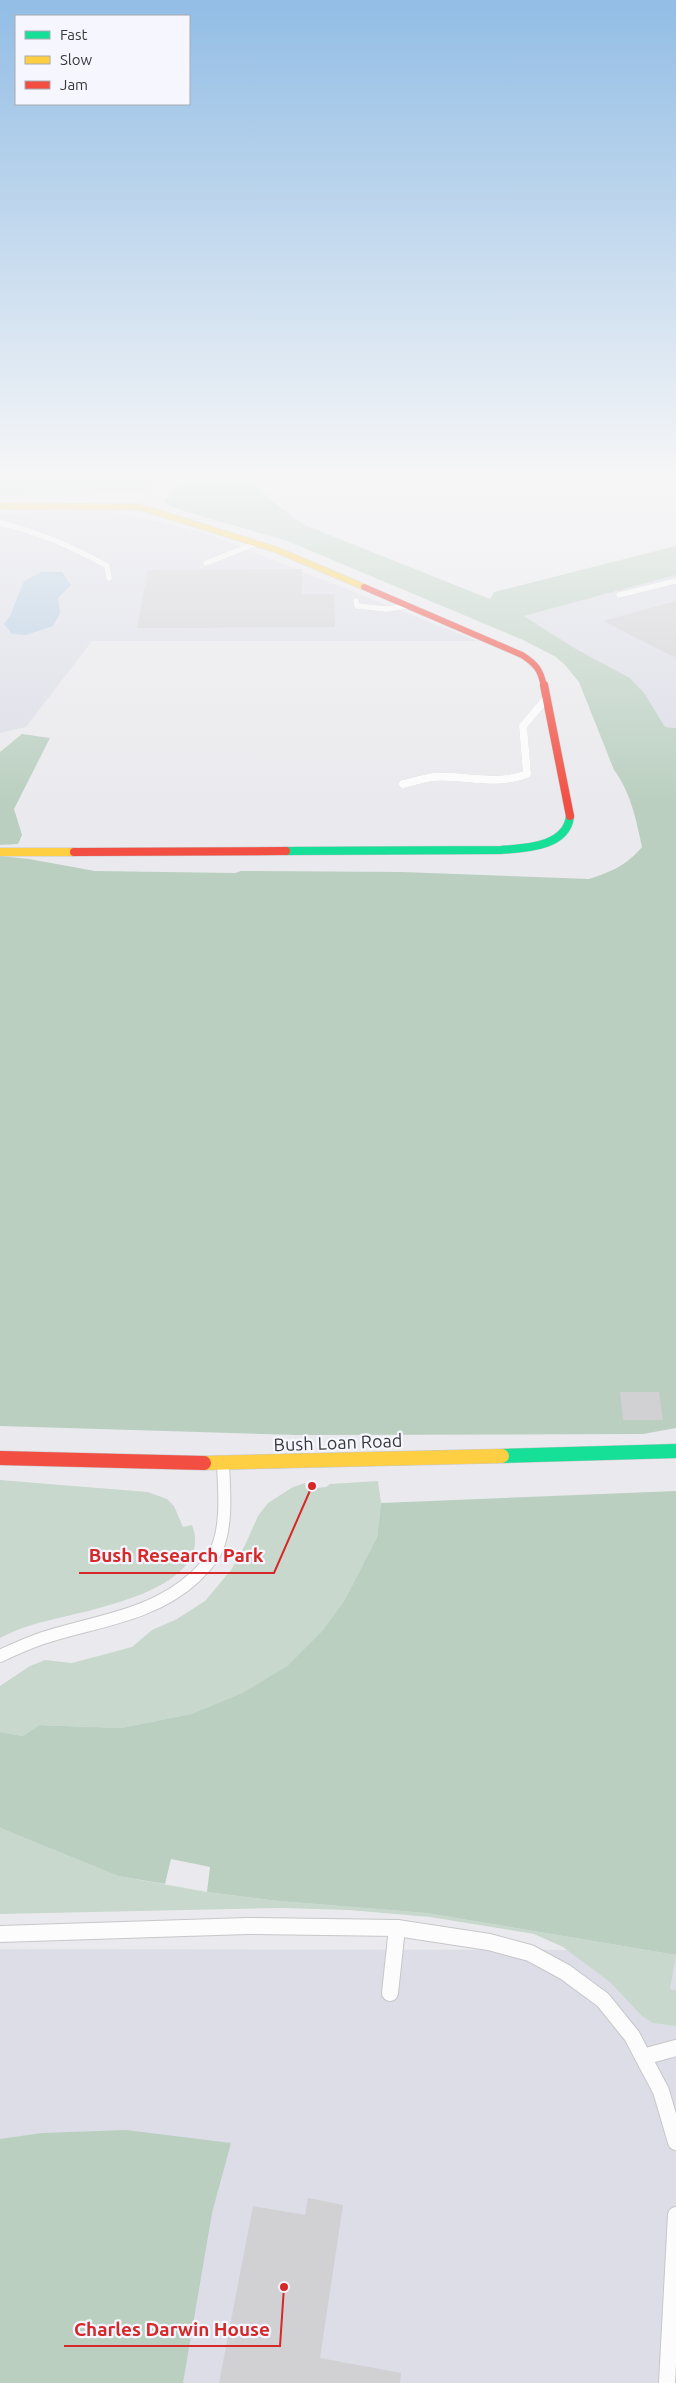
<svg xmlns="http://www.w3.org/2000/svg" width="676" height="2383" viewBox="0 0 676 2383" font-family="Ubuntu,sans-serif">
<style>
.built{fill:#dcdde7}
.green{fill:#c8d8cd}
.forest{fill:#bacfc0}
.water{fill:#b1cae1}
.building{fill:#d1d1d4}
.lines{fill:none;stroke-linecap:round;stroke-linejoin:round}
.lane-far3-casing{stroke:#c7c7ca;stroke-width:6}
.lane-far2-casing{stroke:#c7c7ca;stroke-width:8}
.lane-far1-casing{stroke:#c7c7ca;stroke-width:14}
.lane-casing{stroke:#c7c7ca;stroke-width:18}
.fast-far1-casing{stroke:#c7c7ca;stroke-width:9}
.fast-casing{stroke:#c7c7ca;stroke-width:15}
.slow-far2-casing{stroke:#c7c7ca;stroke-width:7}
.slow-far1-casing{stroke:#c7c7ca;stroke-width:9}
.slow-casing{stroke:#c7c7ca;stroke-width:15}
.jam-far2-casing{stroke:#c7c7ca;stroke-width:7}
.jam-far1-casing{stroke:#c7c7ca;stroke-width:9}
.jam-casing{stroke:#c7c7ca;stroke-width:15}
.lane-far3{stroke:#fcfcfc;stroke-width:5.5}
.lane-far2{stroke:#fcfcfc;stroke-width:8}
.lane-far1{stroke:#fcfcfc;stroke-width:12}
.lane{stroke:#fcfcfc;stroke-width:16}
.fast-far1{stroke:#16e098;stroke-width:8}
.fast{stroke:#16e098;stroke-width:14}
.slow-far2{stroke:#ffcf43;stroke-width:6}
.slow-far1{stroke:#ffcf43;stroke-width:8}
.slow{stroke:#ffcf43;stroke-width:14}
.jam-far2{stroke:#f24e42;stroke-width:6}
.jam-far1{stroke:#f24e42;stroke-width:8}
.jam{stroke:#f24e42;stroke-width:14}
.labels{text-anchor:middle;stroke-width:4.5;stroke-linejoin:round;paint-order:stroke}
.street-label{font-size:18px;fill:#39393c;stroke:#f5f6fe}
.leader{fill:none;stroke:#d62828;stroke-width:2}
.callout-dot{fill:#d62828;stroke:#f5f6fe;stroke-width:2}
.callout-label{font-size:19px;text-anchor:middle;font-weight:bold;fill:#d62828;stroke:#f5f6fe;stroke-width:4.5;stroke-linejoin:round;paint-order:stroke}
</style>
<rect width="100%" height="100%" fill="#eaeaee"/>
<!-- built -->
<g class="built">
<polygon points="101,509 203,532 477,641 92,641 26,727 0,733 0,514"/>
<polygon points="676,575 676,728 665,727 645,694 630,678 576,649 524,616"/>
<polygon points="0,1949 641,1950 676,1955 676,2383 0,2383"/>
</g>
<!-- green -->
<g class="green">
<polygon points="0,472 164,472 149,491 0,495"/>
<path d="M0,1480L148,1492L167,1499L174,1506L183,1527L192,1525C218,1594 73,1612 32,1625C21,1628 10,1633 0,1638Z"/>
<polygon points="378,1481 381,1503 377,1537 344,1601 321,1632 287,1666 242,1693 191,1714 121,1728 39,1725 23,1736 0,1732 0,1686 30,1666 45,1660 72,1663 132,1647 152,1630 177,1619 205,1601 231,1570 245,1545 258,1516 268,1503 293,1487 305,1483 306,1489 326,1487 330,1484"/>
<polygon points="0,1828 118,1876 207,1892 279,1901 426,1913 676,1955 670,1989 676,1990 676,2026 653,2023 642,2016 610,1982 563,1947 534,1934 430,1917 349,1910 282,1908 0,1914"/>
</g>
<!-- forest -->
<g class="forest">
<path d="M191,472H238L291,516L307,526L490,599L494,592L676,546V575L524,616L576,649L630,678L645,694L665,727L676,728V1428L643,1434L297,1435L0,1426V856L29,859L95,871L235,873L241,871L402,872L589,879C611,872 627,865 642,847C636,819 631,793 614,770L579,682L565,665L556,657L523,640L285,540L180,510L163,502Z"/>
<polygon points="22,734 50,738 14,809 22,835 18,844 0,845 0,752"/>
<polygon points="676,1491 676,1955 426,1913 279,1901 207,1892 210,1867 171,1859 165,1884 118,1876 0,1828 0,1732 23,1736 39,1725 121,1728 191,1714 242,1693 287,1666 321,1632 344,1601 377,1537 381,1503"/>
<polygon points="126,2130 231,2143 212,2213 183,2383 0,2383 0,2139 42,2133"/>
</g>
<!-- water -->
<polygon class="water" points="42,572 62,572 71,585 58,598 60,613 53,626 26,635 12,634 4,624 10,616 24,581"/>
<!-- building -->
<g class="building">
<polygon points="302,569 302,594 334,594 335,627 137,628 148,570"/>
<polygon points="676,601 676,658 603,621"/>
<polygon points="620,1392 659,1392 663,1420 623,1420"/>
<polygon points="308,2198 343,2205 320,2358 401,2373 400,2383 219,2383 253,2206 305,2215"/>
</g>
<g class="lines">
<!-- lane-far3 casing -->
<g class="lane-far3-casing">
<g id="lane-far3">
<path d="M0,523C38,532 73,547 107,566L109,578"/>
<polyline points="206,563 257,543"/>
<polyline points="619,595 676,581"/>
<polyline points="356,601 357,606 386,609 408,606"/>
</g>
</g>
<!-- lane-far2 casing -->
<g class="lane-far2-casing">
<path id="lane-far2" d="M403,784C413,782 423,778 434,777C465,775 496,786 527,774L523,726L546,699"/>
</g>
<!-- lane-far1 casing -->
<g class="lane-far1-casing">
<path id="lane-far1" d="M0,1656C17,1648 34,1640 53,1635C103,1620 155,1614 195,1577C205,1567 215,1557 219,1543C227,1519 224,1489 223,1464"/>
</g>
<!-- lane casing -->
<g class="lane-casing">
<g id="lane">
<polyline points="0,1934 247,1926 397,1928 489,1942 530,1953 565,1972 603,2000 632,2036 661,2091 676,2142"/>
<polyline points="390,1993 397,1928"/>
<polyline points="643,2057 676,2048"/>
<polyline points="667,2383 676,2215"/>
</g>
</g>
<!-- fast-far1 casing -->
<g class="fast-far1-casing">
<path id="fast-far1" d="M286,851L501,850C525,848 567,847 570,816"/>
</g>
<!-- fast casing -->
<g class="fast-casing">
<polyline id="fast" points="502,1456 676,1451"/>
</g>
<!-- slow-far2 casing -->
<g class="slow-far2-casing">
<polyline id="slow-far2" points="0,506 140,507 277,550 364,587"/>
</g>
<!-- slow-far1 casing -->
<g class="slow-far1-casing">
<polyline id="slow-far1" points="0,852 74,852"/>
</g>
<!-- slow casing -->
<g class="slow-casing">
<polyline id="slow" points="204,1463 502,1456"/>
</g>
<!-- jam-far2 casing -->
<g class="jam-far2-casing">
<path id="jam-far2" d="M364,587L522,655C536,664 541,670 544,687"/>
</g>
<!-- jam-far1 casing -->
<g class="jam-far1-casing">
<g id="jam-far1">
<polyline points="544,685 570,816"/>
<polyline points="74,852 286,851"/>
</g>
</g>
<!-- jam casing -->
<g class="jam-casing">
<polyline id="jam" points="0,1458 204,1463"/>
</g>
<!-- lane-far3 -->
<use href="#lane-far3" class="lane-far3"/>
<!-- lane-far2 -->
<use href="#lane-far2" class="lane-far2"/>
<!-- lane-far1 -->
<use href="#lane-far1" class="lane-far1"/>
<!-- lane -->
<use href="#lane" class="lane"/>
<!-- fast-far1 -->
<use href="#fast-far1" class="fast-far1"/>
<!-- fast -->
<use href="#fast" class="fast"/>
<!-- slow-far2 -->
<use href="#slow-far2" class="slow-far2"/>
<!-- slow-far1 -->
<use href="#slow-far1" class="slow-far1"/>
<!-- slow -->
<use href="#slow" class="slow"/>
<!-- jam-far2 -->
<use href="#jam-far2" class="jam-far2"/>
<!-- jam-far1 -->
<use href="#jam-far1" class="jam-far1"/>
<!-- jam -->
<use href="#jam" class="jam"/>
</g>
<!-- sky -->
<linearGradient id="sky" x2="0" y2="1"><stop stop-color="#92bde5"/><stop offset="0.59" stop-color="#f6f6f7"/><stop offset="1" stop-color="#f6f6f7" stop-opacity="0"/></linearGradient>
<rect width="676" height="805" fill="url(#sky)"/>
<g class="labels">
<!-- street labels -->
<g class="street-label">
<text transform="translate(338 1443) rotate(-2)" y="6">Bush Loan Road</text>
</g>
</g>
<!-- callouts -->
<path class="leader" d="M312 1486L274 1573H79M284 2287L280 2346H64"/>
<g class="callout-dot">
<circle cx="312" cy="1486" r="5"/>
<circle cx="284" cy="2287" r="5"/>
</g>
<g class="callout-label">
<text x="176" y="1562">Bush Research Park</text>
<text x="172" y="2336">Charles Darwin House</text>
</g>
<!-- legend -->
<rect x="15" y="15" width="175" height="90" fill="#f5f6fe" stroke="#aaaab0"/>
<rect x="25" y="31" width="25" height="8" fill="#16e098" stroke="#aaaab0"/>
<text x="60" y="40" font-size="15" fill="#39393c">Fast</text>
<rect x="25" y="56" width="25" height="8" fill="#ffcf43" stroke="#aaaab0"/>
<text x="60" y="65" font-size="15" fill="#39393c">Slow</text>
<rect x="25" y="81" width="25" height="8" fill="#f24e42" stroke="#aaaab0"/>
<text x="60" y="90" font-size="15" fill="#39393c">Jam</text>
</svg>
